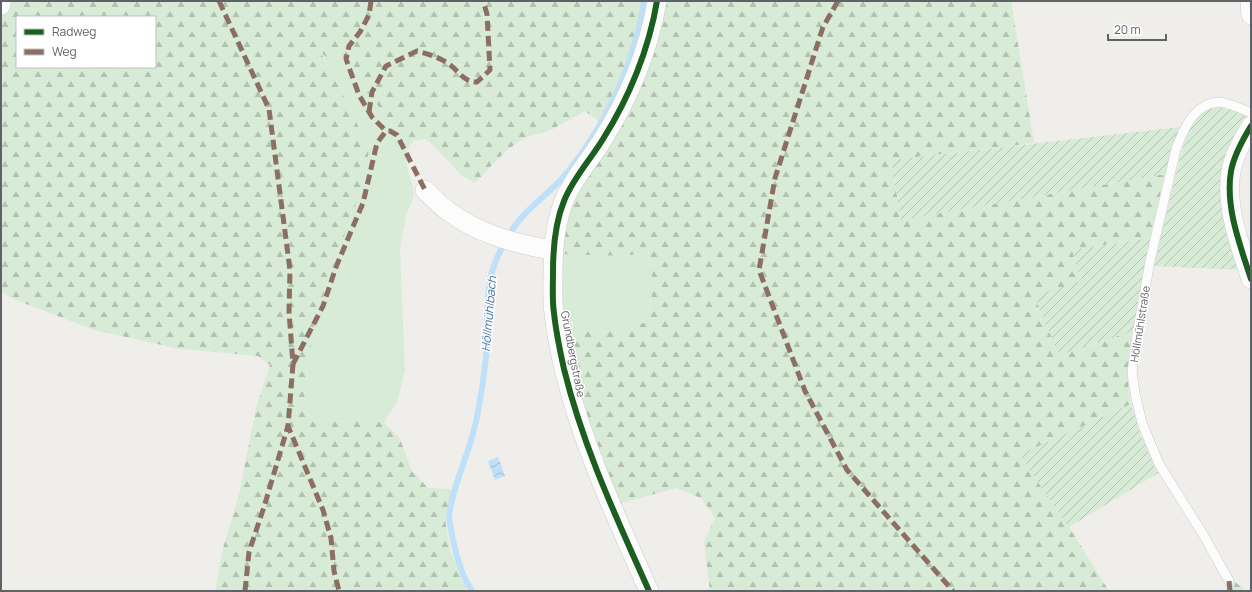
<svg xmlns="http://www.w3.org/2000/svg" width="1252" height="592" viewBox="0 0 1252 592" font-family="Manrope,sans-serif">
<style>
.green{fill:#d8ebd6}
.forest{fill:url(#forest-firs);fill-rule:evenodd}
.garden{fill:url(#garden-furrows)}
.water{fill:url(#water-waves)}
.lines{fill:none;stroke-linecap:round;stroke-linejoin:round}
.stream{stroke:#bfe0f9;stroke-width:6}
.lane-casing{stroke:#cbcccc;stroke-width:10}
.street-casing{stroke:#cbcccc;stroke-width:20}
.lane{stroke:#fdfcfc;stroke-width:9}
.street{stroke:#fdfcfc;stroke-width:19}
.quiet{stroke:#8d6e63;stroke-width:5;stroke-dasharray:10 5;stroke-linecap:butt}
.cycleway-casing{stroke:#fff;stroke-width:8}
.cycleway{stroke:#1b5e20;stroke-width:6}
.labels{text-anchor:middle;stroke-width:3;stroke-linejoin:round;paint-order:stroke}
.street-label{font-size:11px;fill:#5f6368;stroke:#fff}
.water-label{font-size:12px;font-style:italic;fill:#4174aa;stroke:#fff}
</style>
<defs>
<pattern id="forest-firs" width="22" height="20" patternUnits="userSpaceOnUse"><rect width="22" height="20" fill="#d8ebd6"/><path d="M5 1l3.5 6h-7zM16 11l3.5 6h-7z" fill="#b2c2b1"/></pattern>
<pattern id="garden-furrows" width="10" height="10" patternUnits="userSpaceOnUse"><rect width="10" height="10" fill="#d8ebd6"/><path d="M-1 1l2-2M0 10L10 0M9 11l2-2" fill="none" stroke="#b2c2b1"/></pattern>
<pattern id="water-waves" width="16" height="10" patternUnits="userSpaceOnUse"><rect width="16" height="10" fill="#bfe0f9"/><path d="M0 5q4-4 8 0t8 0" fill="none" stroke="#9eb9cd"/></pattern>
</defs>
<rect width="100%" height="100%" fill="#efeeea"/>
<!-- green -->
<g class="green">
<polygon points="321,52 350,71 391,122 413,141 406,152 407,167 414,190 413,199 406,215 400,249 405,370 397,402 384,422 354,421 316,422 304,410 305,382 314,327 369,151 349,105"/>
<polygon points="649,253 653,289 646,322 625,329 583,332 565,339 560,319 559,254 621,256"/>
</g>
<!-- forest -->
<g class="forest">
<path d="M1,1H1011L1034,143L891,160L901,220L1165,174L1150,238L1072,250L1081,281L1059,355L1133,331L1128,382L1131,404L1020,455L1069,527L1109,591H710L704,542L715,518L701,498L676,488L618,504L583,417L565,339L583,332L625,329L646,322L653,289L649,253L621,256L559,254L564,222L608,128L585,111L551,130L524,138L506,151L486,171L475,183L461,175L434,146L425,139L413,141L391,122L350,71L321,53L349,105L369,151L360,193L331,271L314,327L305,382L304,410L316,422L354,421L384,422L400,439L412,471L428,488L452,489L445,518L450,550L464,585L467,591H215L223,548L239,495L256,408L270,365L258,356L180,349L94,330L16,300L1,292V101L3,75H1ZM17,17H155V67H17Z"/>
<polygon points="1234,581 1246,591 1226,591 1225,583"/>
</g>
<!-- garden -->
<g class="garden">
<path d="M1217,107C1230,109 1239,112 1250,118L1229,163L1242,270L1154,266L1181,153L1189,129L1197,116L1208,109Z"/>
<polygon points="1180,127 1165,174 901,220 891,160"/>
<polygon points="1150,238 1133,331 1059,355 1034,296 1081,281 1072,250"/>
<polygon points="1131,404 1140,433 1158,473 1069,527 1019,455"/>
</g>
<!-- water -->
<polygon class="water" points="498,457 505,476 495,480 488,461"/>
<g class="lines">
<!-- stream -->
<path class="stream" d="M472,591C460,573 455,551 451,530C451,526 449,521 449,517C450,504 455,489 459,476C466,457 473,437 477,417C481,397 484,377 486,357C488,330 485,302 491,276C494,261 503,245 511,232C524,209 550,194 567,173C606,124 635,64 644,1"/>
<!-- lane casing -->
<g class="lane-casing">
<path id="lane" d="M1229,581L1204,536L1159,464L1142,423L1135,393L1132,373L1136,341L1150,261L1176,149C1183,130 1194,104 1218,102C1227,102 1242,109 1251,113"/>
</g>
<!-- street casing -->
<g class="street-casing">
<g id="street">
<polyline points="1250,1 1251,15"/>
<polyline points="1,5 1,1"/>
<path d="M1251,126C1243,139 1234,155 1231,171C1225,207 1240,245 1251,279"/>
<path d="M425,190C432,197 439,205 448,211C476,233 518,245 553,250"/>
<path d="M649,591C617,519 583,447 564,369C560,351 556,332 554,313C552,300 553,286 553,272C553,248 555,223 564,201C573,178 591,159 603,139C629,98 649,49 657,1"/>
</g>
</g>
<!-- lane -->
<use href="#lane" class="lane"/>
<!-- street -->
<use href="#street" class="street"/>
<!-- quiet -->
<g class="quiet">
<polyline points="219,1 269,109 290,270 289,312 293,364 288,426 323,510 331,538 334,571 339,591"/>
<polyline points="371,1 369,15 360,32 349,46 346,59 359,95 372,117 386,131"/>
<polyline points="838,1 823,27 775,178 759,270 805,391 847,470 953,591"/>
<path d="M369,112L372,92L386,66L417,51C428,54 439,57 449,64C460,72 463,82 477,82L490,70L487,14L483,1"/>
<polyline points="293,364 323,306 336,267 363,203 377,143 386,131 390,131 397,135 425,190"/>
<polyline points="1229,581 1230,591"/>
<polyline points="245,591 249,552 264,507 288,426"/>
</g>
<!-- cycleway casing -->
<g class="cycleway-casing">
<g id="cycleway">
<path d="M1251,126C1243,139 1234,155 1231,171C1225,207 1240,245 1251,279"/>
<path d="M649,591C617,519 583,447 564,369C560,351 556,332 554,313C552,300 553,286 553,272C553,248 555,223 564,201C573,178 591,159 603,139C629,98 649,49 657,1"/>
</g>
</g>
<!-- cycleway -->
<use href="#cycleway" class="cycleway"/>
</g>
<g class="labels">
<!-- street labels -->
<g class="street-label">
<text transform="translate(1140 324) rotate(-81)" y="4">Höllmühlstraße</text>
<text transform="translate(573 354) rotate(79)" y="4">Gründbergstraße</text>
</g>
<!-- water labels -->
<g class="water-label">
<text transform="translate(489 314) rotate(-85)" y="4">Höllmühlbach</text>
</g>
</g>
<!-- border -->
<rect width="1252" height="592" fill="none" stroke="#5f6368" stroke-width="4"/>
<!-- legend -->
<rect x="16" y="16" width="140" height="52" fill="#ffffff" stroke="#bfc1c3"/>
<rect x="24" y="29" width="20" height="6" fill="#1b5e20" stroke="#bfc1c3"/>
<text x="52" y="36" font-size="12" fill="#5f6368">Radweg</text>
<rect x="24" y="49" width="20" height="6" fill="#8d6e63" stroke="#bfc1c3"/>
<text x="52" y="56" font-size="12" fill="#5f6368">Weg</text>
<!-- scale -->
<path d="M1108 34v6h58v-6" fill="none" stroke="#5f6368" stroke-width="2"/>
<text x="1114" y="34" font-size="12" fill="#5f6368" stroke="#ffffff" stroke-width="3" paint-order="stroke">20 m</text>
</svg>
